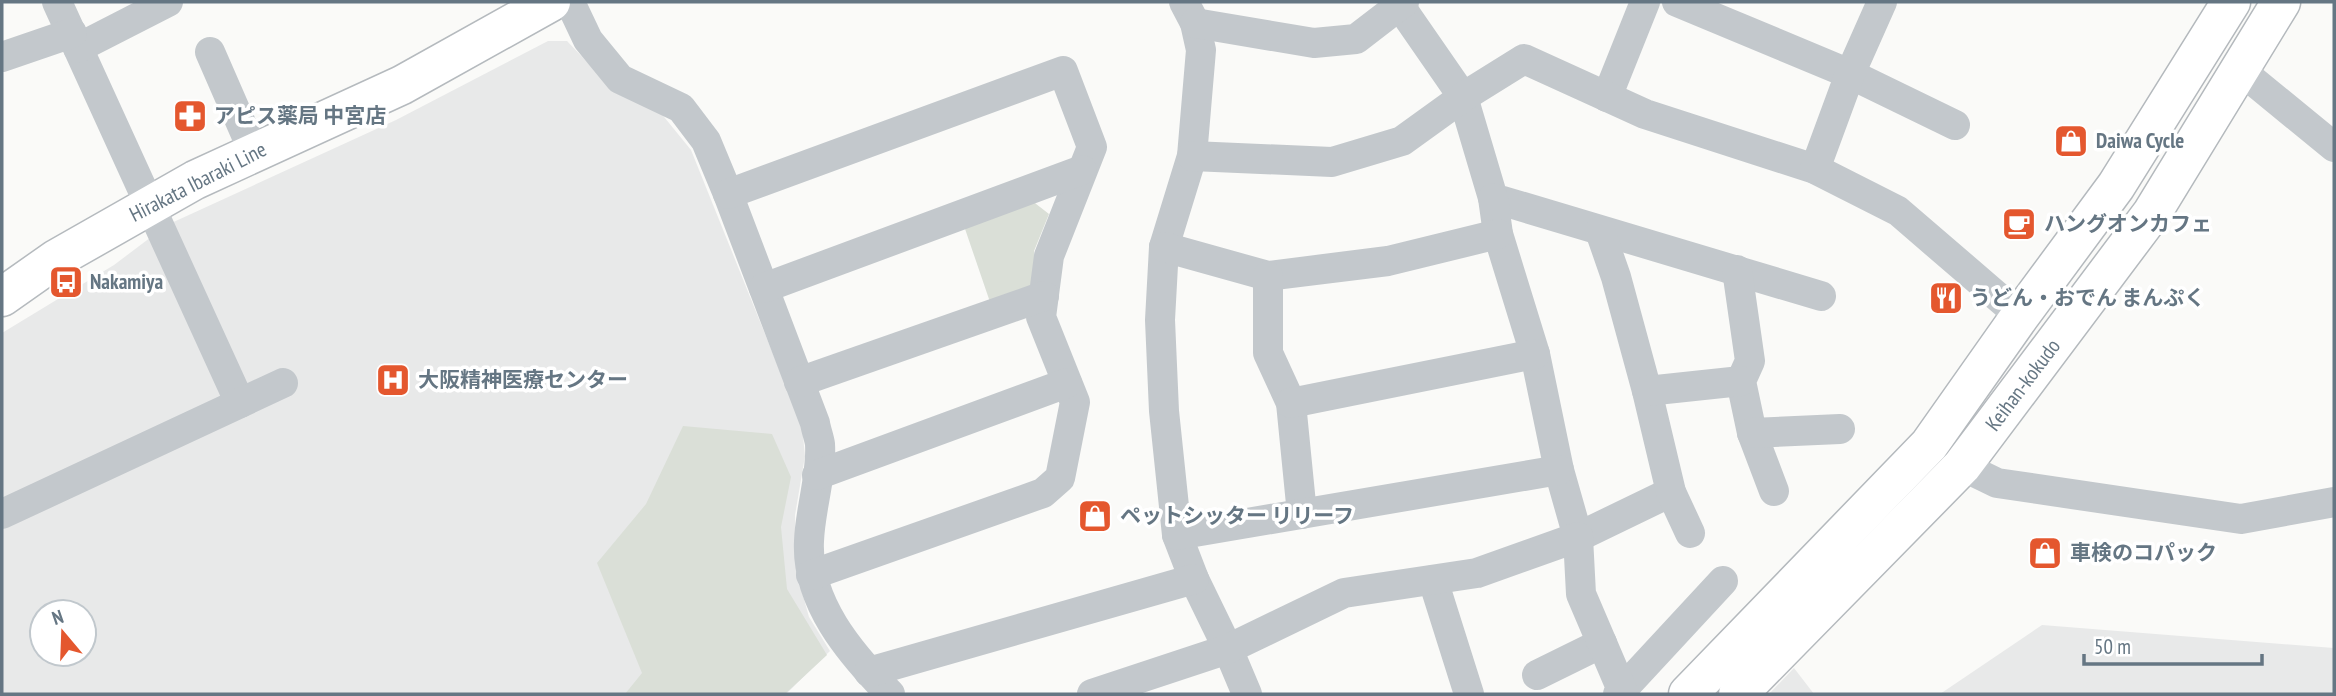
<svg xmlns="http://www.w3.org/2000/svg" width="2336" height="696" viewBox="0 0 2336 696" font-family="'PT Sans Narrow','Noto Sans JP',sans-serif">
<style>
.built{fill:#e8e9e9;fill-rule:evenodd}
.green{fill:#dadfd7}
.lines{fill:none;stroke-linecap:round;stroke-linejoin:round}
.major-casing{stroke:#b5babe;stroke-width:41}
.highway-casing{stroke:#b4b9bd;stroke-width:41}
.minor{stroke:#c3c8cc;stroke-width:30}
.major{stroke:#fff;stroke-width:38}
.highway{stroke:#fff;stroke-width:38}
.labels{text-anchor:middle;stroke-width:7;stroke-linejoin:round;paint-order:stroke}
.poi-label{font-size:21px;font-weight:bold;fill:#657683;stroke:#fff;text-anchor:start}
.street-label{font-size:21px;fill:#657683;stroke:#fff}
</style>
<rect width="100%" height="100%" fill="#fafaf8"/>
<!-- built -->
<g class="built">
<path d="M548,41H567L613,89L656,107L691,150L802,426L805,456L795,515L796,571L809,617L830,651L786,694H2V333L114,265L167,225L396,120ZM42,612H84V654H42Z"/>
<polygon points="2042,625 2334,648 2334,694 1940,694"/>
<polygon points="1794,668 1814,694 1769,694"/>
</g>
<!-- green -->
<g class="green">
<polygon points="1031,200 1049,214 1034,251 1035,279 1028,290 990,302 963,223"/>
<polygon points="683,426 772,434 791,477 781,527 787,589 827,655 785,694 625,694 642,673 597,563 646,504"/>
</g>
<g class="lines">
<!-- major casing -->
<g class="major-casing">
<polyline id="major" points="2,297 56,259 195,180 402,85 551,2"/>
</g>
<!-- highway casing -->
<g class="highway-casing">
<g id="highway">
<polyline points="1688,694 1929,445 2020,316 2116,186 2231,2"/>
<polyline points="1738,694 1962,466 2152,213 2281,2"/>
</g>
</g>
<!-- minor -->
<g class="minor">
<polyline points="57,2 240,403"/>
<path d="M570,2L588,40L620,79L681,108L706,141L728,194L815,423C816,430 819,437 820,444C822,475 810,510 809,541C806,602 850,653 890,694"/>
<polyline points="1184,2 1195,23 1201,50 1192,156 1164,247 1160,320 1164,411 1177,535 1194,579 1228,649 1247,694"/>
<polyline points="1677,2 1850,74 1955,125"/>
<polyline points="1400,6 1463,97 1493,198 1821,296"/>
<polyline points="1195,23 1314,43 1356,39 1404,2"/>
<polyline points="78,48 168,2"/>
<polyline points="210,52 254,153"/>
<polyline points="2,57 72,33"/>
<polyline points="2240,70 2334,147"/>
<polyline points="1607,97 1645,2"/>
<polyline points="1192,156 1332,162 1402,141 1463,97 1524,59 1645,114 1815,169 1898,211 2020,316"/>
<polyline points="1815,169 1850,74 1882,2"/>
<polyline points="728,194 1063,71 1092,147 1049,256 1041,317 1075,402 1060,478 1043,493 811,575"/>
<polyline points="1493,198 1498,234 1535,354 1559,470 1578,537 1671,492"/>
<polyline points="1600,231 1616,277 1647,391 1671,492 1690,533"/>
<polyline points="1164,247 1268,276 1388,261 1498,234"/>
<polyline points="1737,270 1750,361 1741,381 1752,433 1774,491"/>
<polyline points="1268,276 1268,353 1291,403 1302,514"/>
<polyline points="764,288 1082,170"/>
<polyline points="799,382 1044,296"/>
<polyline points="1647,391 1741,381"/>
<polyline points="1291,403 1535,354"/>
<polyline points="1752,433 1840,429"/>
<polyline points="1962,466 1997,483 2241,519 2334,502"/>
<polyline points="817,475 1067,383"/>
<polyline points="2,514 283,383"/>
<polyline points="1177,535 1559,470"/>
<polyline points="1433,580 1469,694"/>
<polyline points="869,672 1194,579"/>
<polyline points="1537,675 1602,643"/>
<polyline points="1622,690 1723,581"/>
<polyline points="1092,694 1228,649 1344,593 1477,573 1578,537 1581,594 1622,690 1618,694"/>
</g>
<!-- major -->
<use href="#major" class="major"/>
<!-- highway -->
<use href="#highway" class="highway"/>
</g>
<!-- icons -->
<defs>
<g id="pharmacy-square" transform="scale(1.75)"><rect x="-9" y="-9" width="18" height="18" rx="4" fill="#e4572e" stroke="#fff"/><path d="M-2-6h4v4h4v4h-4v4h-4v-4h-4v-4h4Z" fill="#fff"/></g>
<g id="shop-square" transform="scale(1.75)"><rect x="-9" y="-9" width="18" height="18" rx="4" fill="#e4572e" stroke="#fff"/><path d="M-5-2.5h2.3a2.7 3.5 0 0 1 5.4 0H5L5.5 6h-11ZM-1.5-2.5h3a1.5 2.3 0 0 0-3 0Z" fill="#fff"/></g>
<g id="cafe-square" transform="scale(1.75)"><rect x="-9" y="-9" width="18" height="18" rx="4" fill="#e4572e" stroke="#fff"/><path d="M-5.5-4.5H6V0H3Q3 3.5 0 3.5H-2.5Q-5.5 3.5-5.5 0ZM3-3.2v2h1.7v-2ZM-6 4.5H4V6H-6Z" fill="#fff"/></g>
<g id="bus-square" transform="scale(1.75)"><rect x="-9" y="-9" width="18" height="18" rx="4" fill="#e4572e" stroke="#fff"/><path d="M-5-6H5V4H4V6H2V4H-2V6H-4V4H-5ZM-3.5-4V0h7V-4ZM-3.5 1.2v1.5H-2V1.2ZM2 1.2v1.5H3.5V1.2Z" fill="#fff"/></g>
<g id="restaurant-square" transform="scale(1.75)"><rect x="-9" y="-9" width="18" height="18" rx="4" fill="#e4572e" stroke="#fff"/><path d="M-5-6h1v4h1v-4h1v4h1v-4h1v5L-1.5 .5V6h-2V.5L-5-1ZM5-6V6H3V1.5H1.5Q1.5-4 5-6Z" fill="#fff"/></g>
<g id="hospital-square" transform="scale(1.75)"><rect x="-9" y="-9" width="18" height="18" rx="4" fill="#e4572e" stroke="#fff"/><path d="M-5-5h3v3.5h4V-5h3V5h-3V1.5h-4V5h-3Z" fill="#fff"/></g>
</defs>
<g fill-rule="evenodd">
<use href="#pharmacy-square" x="190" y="116"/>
<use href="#shop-square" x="2071" y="141"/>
<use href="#cafe-square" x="2019" y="224"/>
<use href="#bus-square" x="66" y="282"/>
<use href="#restaurant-square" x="1946" y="298"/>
<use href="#hospital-square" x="393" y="380"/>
<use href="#shop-square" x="1095" y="516"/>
<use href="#shop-square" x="2045" y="553"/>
</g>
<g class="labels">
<!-- poi labels -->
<g class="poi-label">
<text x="214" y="123">アピス薬局 中宮店</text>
<text x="2096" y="148">Daiwa Cycle</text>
<text x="2044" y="231">ハングオンカフェ</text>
<text x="90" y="289">Nakamiya</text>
<text x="1970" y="305">うどん・おでん まんぷく</text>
<text x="418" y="387">大阪精神医療センター</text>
<text x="1120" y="523">ペットシッター リリーフ</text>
<text x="2070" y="560">車検のコパック</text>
</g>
<!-- street labels -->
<g class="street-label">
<text transform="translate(198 182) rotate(-27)" y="7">Hirakata Ibaraki Line</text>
<text transform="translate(2023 385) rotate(-53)" y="7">Keihan-kokudo</text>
</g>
</g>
<!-- border -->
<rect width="2336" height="696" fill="none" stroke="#657683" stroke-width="7"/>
<!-- north arrow -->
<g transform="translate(63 633) rotate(341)"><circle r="33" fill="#ffffff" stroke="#c1c8cd" stroke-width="2"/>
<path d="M0-5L12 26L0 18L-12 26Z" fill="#e4572e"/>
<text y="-10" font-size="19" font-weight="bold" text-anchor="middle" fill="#657683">N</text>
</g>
<!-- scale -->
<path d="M2084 654v10h178v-10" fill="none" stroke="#657683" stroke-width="3.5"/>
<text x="2094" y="654" font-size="21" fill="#657683" stroke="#ffffff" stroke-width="5" paint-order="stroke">50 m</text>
</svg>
